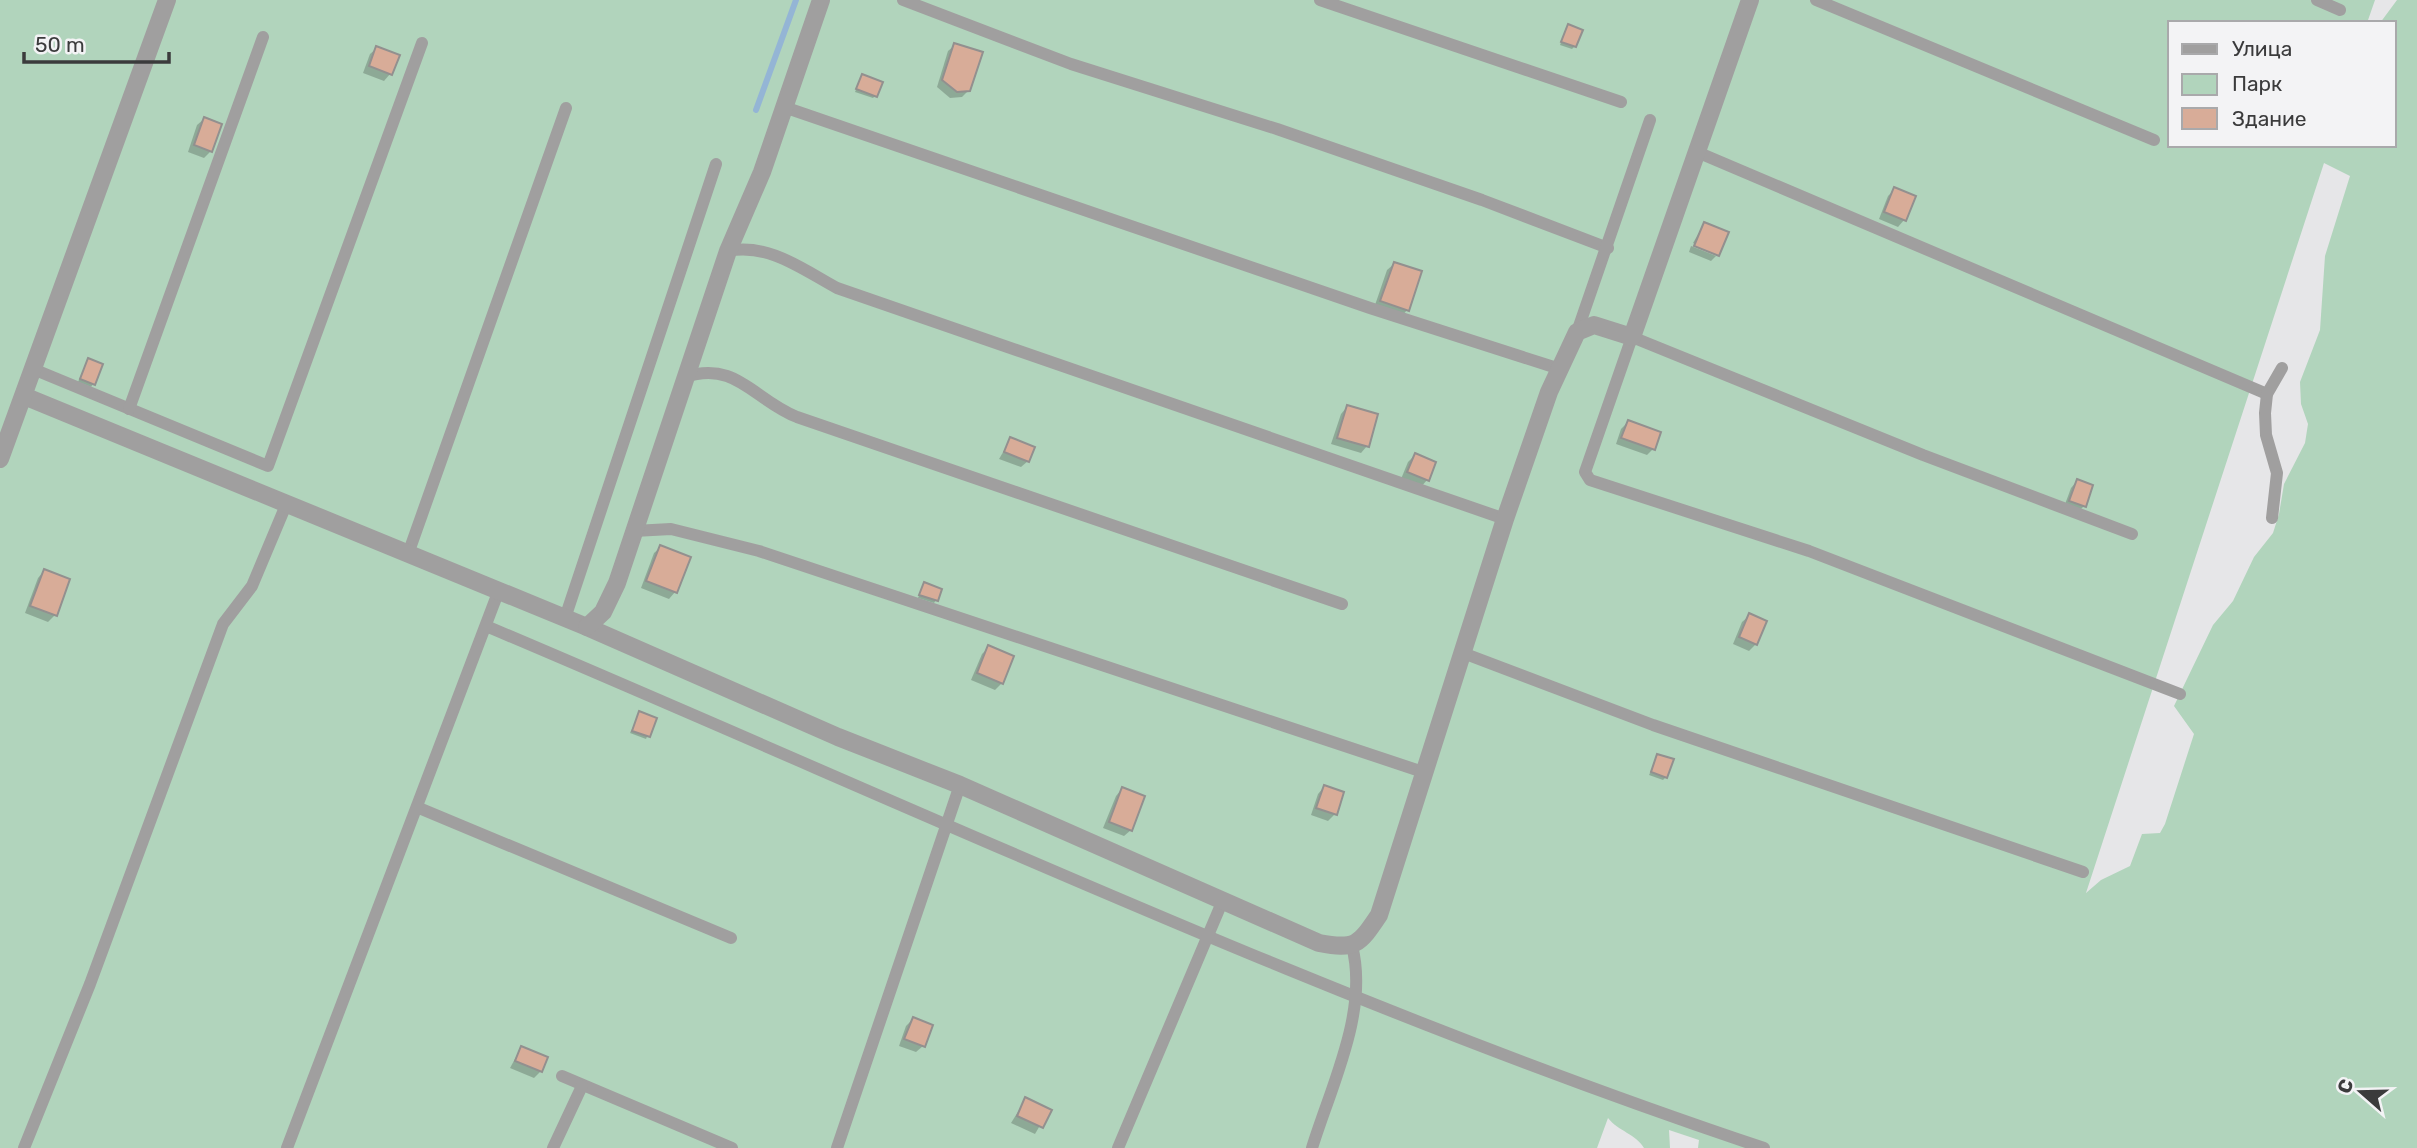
<svg xmlns="http://www.w3.org/2000/svg" width="2417" height="1148" viewBox="0 0 2417 1148" font-family="Rubik,sans-serif">
<style>
.green{fill:#b1d4bc;fill-rule:evenodd}
.shadow{fill:#0003}
.lines{fill:none;stroke-linecap:round;stroke-linejoin:round}
.stream{stroke:#94b5d5;stroke-width:6}
.building{fill:#d8ac98;stroke:#92908f;stroke-width:2}
.lane{stroke:#a09f9f;stroke-width:12}
.street{stroke:#a09f9f;stroke-width:18}
</style>
<rect width="100%" height="100%" fill="#e6e6e8"/>
<!-- green -->
<path class="green" d="M0,0H2375L2367,23H2170V145H2394V23H2380L2397,0H2417V1148H1698L1699,1140L1669,1130L1670,1148H1644C1636,1134 1618,1131 1608,1118L1597,1148H0ZM2324,163L2350,176L2325,256L2320,330L2300,382L2301,404L2308,424L2305,443L2284,484L2279,514L2273,533L2254,557L2233,601L2213,625L2174,706L2194,734L2165,824L2160,833L2142,834L2130,866L2101,880L2086,893Z"/>
<!-- shadow -->
<g class="shadow">
<polygon points="1568,26 1575,46 1572,49 1560,45"/>
<polygon points="955,45 969,90 962,97 950,98 937,87 948,51"/>
<polygon points="377,48 390,74 384,81 363,73 370,54"/>
<polygon points="862,76 875,96 873,98 855,92"/>
<polygon points="204,119 211,151 204,158 188,152 197,125"/>
<polygon points="1895,189 1914,197 1904,220 1898,227 1879,219 1888,196"/>
<polygon points="1704,224 1727,233 1717,255 1693,243"/>
<polygon points="1691,246 1716,256 1711,261 1689,252"/>
<polygon points="1394,264 1407,310 1401,317 1374,308 1387,270"/>
<polygon points="88,360 93,384 91,387 78,382"/>
<polygon points="1347,407 1376,415 1367,446 1361,453 1331,444 1341,414"/>
<polygon points="1628,422 1653,449 1647,455 1616,444 1621,429"/>
<polygon points="1011,439 1028,461 1021,467 999,459"/>
<polygon points="1415,455 1427,480 1421,487 1401,479 1408,462"/>
<polygon points="2077,481 2084,506 2077,513 2064,507 2071,488"/>
<polygon points="661,547 689,558 675,592 669,599 641,588 654,553"/>
<polygon points="44,571 55,615 48,622 25,613 38,578"/>
<polygon points="924,584 936,600 934,603 918,598"/>
<polygon points="1749,616 1756,644 1749,651 1733,644 1742,622"/>
<polygon points="989,647 1002,683 995,690 971,680 982,654"/>
<polygon points="640,713 655,719 646,739 630,733"/>
<polygon points="1658,756 1666,777 1663,780 1649,775"/>
<polygon points="1324,787 1335,814 1328,821 1311,815 1318,794"/>
<polygon points="1122,789 1131,830 1124,836 1103,828 1116,796"/>
<polygon points="913,1019 923,1046 916,1052 899,1046 906,1026"/>
<polygon points="521,1048 541,1071 534,1078 510,1068"/>
<polygon points="1026,1099 1049,1110 1035,1134 1011,1123"/>
</g>
<g class="lines">
<!-- stream -->
<polyline class="stream" points="756,110 796,0"/>
</g>
<!-- building -->
<g class="building">
<polygon points="1568,24 1583,30 1576,47 1561,42"/>
<polygon points="954,43 983,52 970,91 957,92 942,80"/>
<polygon points="376,46 400,55 392,75 369,66"/>
<polygon points="862,74 883,82 877,97 856,89"/>
<polygon points="204,117 222,124 212,152 194,145"/>
<polygon points="1894,187 1916,196 1906,221 1884,212"/>
<polygon points="1704,222 1729,232 1719,256 1694,246"/>
<polygon points="1394,262 1422,271 1409,311 1380,301"/>
<polygon points="88,358 103,364 95,385 80,379"/>
<polygon points="1347,405 1378,414 1369,447 1337,438"/>
<polygon points="1628,420 1661,432 1655,450 1621,438"/>
<polygon points="1010,437 1035,447 1029,462 1004,452"/>
<polygon points="1415,453 1436,462 1429,481 1407,472"/>
<polygon points="2077,479 2093,485 2086,507 2069,501"/>
<polygon points="660,545 691,557 677,593 646,581"/>
<polygon points="44,569 70,579 57,616 30,606"/>
<polygon points="924,582 942,589 938,601 919,595"/>
<polygon points="1749,613 1767,621 1757,645 1739,637"/>
<polygon points="988,645 1014,656 1003,684 977,673"/>
<polygon points="639,711 657,718 650,737 632,731"/>
<polygon points="1657,754 1674,759 1667,778 1651,772"/>
<polygon points="1324,785 1344,792 1337,815 1316,808"/>
<polygon points="1122,787 1145,796 1132,831 1109,822"/>
<polygon points="913,1017 933,1025 925,1047 904,1039"/>
<polygon points="521,1046 548,1057 542,1072 515,1061"/>
<polygon points="1025,1097 1052,1110 1043,1128 1017,1116"/>
</g>
<g class="lines">
<!-- lane -->
<g class="lane">
<polyline points="903,0 1071,64 1277,129 1482,200 1608,248"/>
<polyline points="1320,0 1621,102"/>
<polyline points="1816,0 2154,140"/>
<polyline points="2317,0 2340,10"/>
<polyline points="784,107 1370,308 1560,369"/>
<polyline points="1697,152 2267,394"/>
<path d="M728,251C769,243 802,269 837,288L1505,519"/>
<polyline points="1577,332 1650,120"/>
<polyline points="33,369 268,466 422,43"/>
<path d="M685,377C736,360 754,400 797,417L1342,604"/>
<polyline points="129,409 263,37"/>
<polyline points="2272,518 2277,473 2266,435 2265,413 2267,394 2282,368"/>
<polyline points="634,531 671,529 759,551 1426,773"/>
<polyline points="2132,534 1923,455 1632,337 1585,472 1590,480 1809,551 2180,694"/>
<polyline points="408,554 566,108"/>
<polyline points="565,618 716,164"/>
<path d="M486,626C910,805 1327,1002 1764,1148"/>
<polyline points="1463,653 1653,725 2083,872"/>
<polyline points="419,808 731,938"/>
<polyline points="562,1076 732,1148"/>
<polyline points="24,1148 90,984 223,624 252,586 286,505"/>
<polyline points="287,1148 499,590"/>
<polyline points="553,1148 582,1086"/>
<polyline points="837,1148 960,785"/>
<polyline points="1118,1148 1223,900"/>
<path d="M1312,1148C1331,1086 1369,1011 1352,946"/>
</g>
<!-- street -->
<g class="street">
<path d="M24,396L587,627L838,737L960,785L1319,943C1355,950 1359,945 1379,915L1505,519L1549,392L1577,332L1594,325L1632,337L1750,0"/>
<polyline points="0,459 167,0"/>
<polyline points="587,627 603,612 617,583 728,251 762,172 821,0"/>
</g>
</g>
<!-- legend -->
<rect x="2168" y="21" width="228" height="126" fill="#f3f3f5" stroke="#a9a9ab" stroke-width="2"/>
<rect x="2182" y="44" width="35" height="10" fill="#a09f9f" stroke="#a9a9ab" stroke-width="2"/>
<text x="2232" y="56" font-size="21" fill="#3b3b3c">Улица</text>
<rect x="2182" y="74" width="35" height="21" fill="#b1d4bc" stroke="#a9a9ab" stroke-width="2"/>
<text x="2232" y="91" font-size="21" fill="#3b3b3c">Парк</text>
<rect x="2182" y="108" width="35" height="21" fill="#d8ac98" stroke="#a9a9ab" stroke-width="2"/>
<text x="2232" y="126" font-size="21" fill="#3b3b3c">Здание</text>
<!-- north arrow -->
<g transform="translate(2361 1092) rotate(290)" stroke="#f3f3f5" stroke-width="5" paint-order="stroke">
<path d="M0-5L12 26L0 18L-12 26Z" fill="#3b3b3c"/>
<text y="-10" font-size="19" font-weight="bold" text-anchor="middle" fill="#3b3b3c">С</text>
</g>
<!-- scale -->
<path d="M24 52v10h145v-10" fill="none" stroke="#3b3b3c" stroke-width="3.5"/>
<text x="35" y="52" font-size="21" fill="#3b3b3c" stroke="#f3f3f5" stroke-width="5" paint-order="stroke">50 m</text>
</svg>
